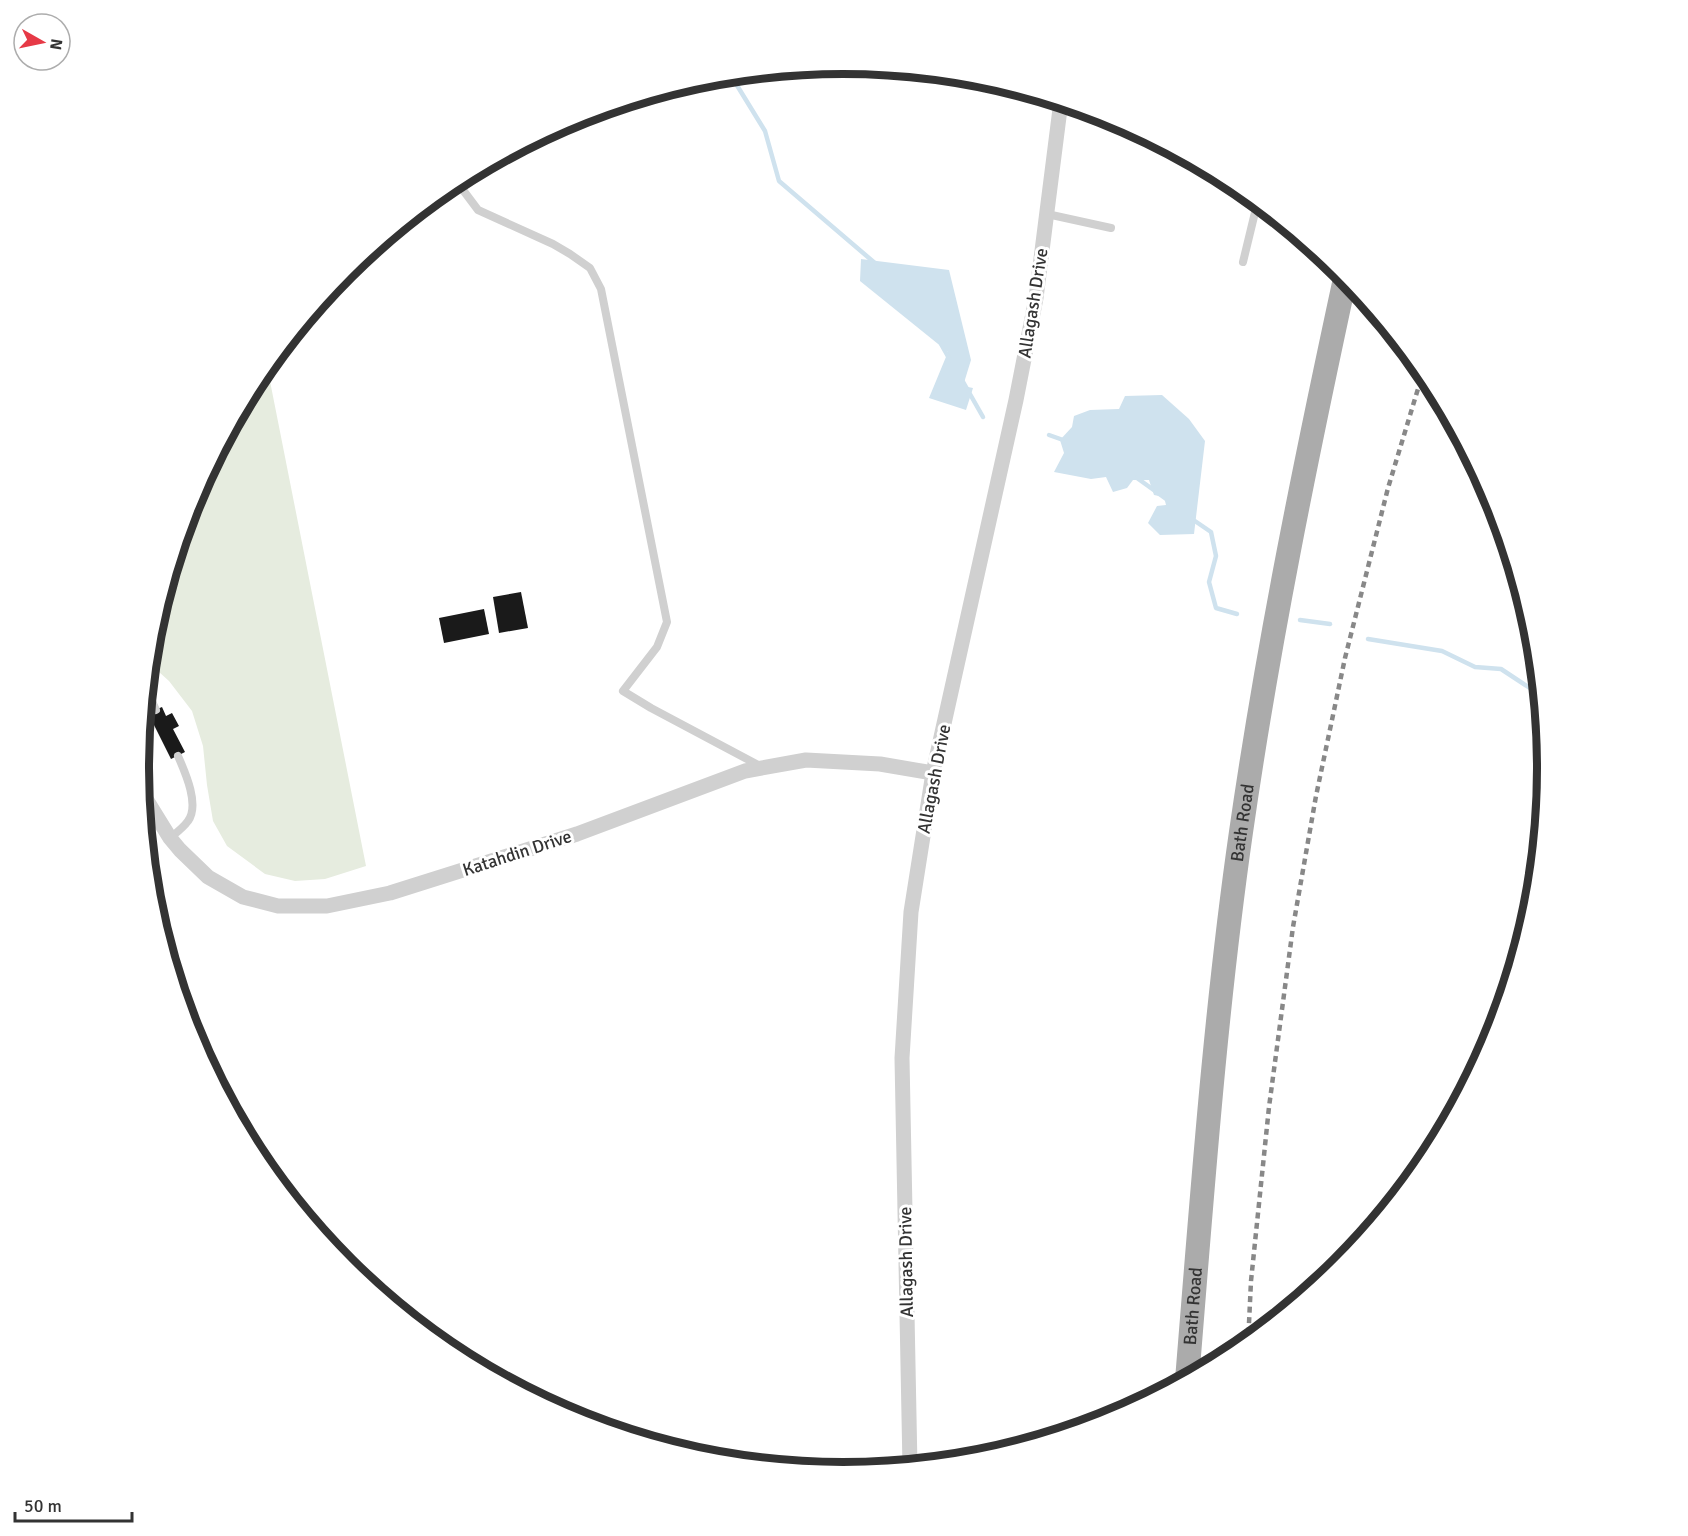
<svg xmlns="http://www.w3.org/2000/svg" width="1688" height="1536" viewBox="0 0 1688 1536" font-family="Signika,sans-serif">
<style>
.green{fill:#e6ecdf}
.water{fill:#cfe2ee}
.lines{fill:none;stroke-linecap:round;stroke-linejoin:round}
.stream{stroke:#cfe2ee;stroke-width:4.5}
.building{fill:#1a1a1a}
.lane{stroke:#d0d0d0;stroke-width:8}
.street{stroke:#d0d0d0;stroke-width:15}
.primary{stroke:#ababab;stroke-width:24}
.rail{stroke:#888;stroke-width:4.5;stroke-dasharray:6 4.5;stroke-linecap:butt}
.labels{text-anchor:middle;stroke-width:6;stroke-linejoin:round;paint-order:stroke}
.street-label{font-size:18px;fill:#333;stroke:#fff}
.rim{fill:none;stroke:#333;stroke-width:8}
</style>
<rect width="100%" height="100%" fill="#fff"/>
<!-- green -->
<g class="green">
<polygon points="442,191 444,205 407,219"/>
<polygon points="267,366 366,866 325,879 295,881 265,874 227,846 213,821 207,785 203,746 192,711 169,681 149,663 153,630 193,498 258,376"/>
</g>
<!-- water -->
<g class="water">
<polygon points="861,259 949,270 971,360 963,386 973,388 966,410 929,398 948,352 860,281"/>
<polygon points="1162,395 1189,419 1205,441 1194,534 1160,535 1148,523 1157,506 1166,505 1164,497 1154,495 1149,480 1133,480 1127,488 1113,492 1106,477 1091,479 1054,472 1064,453 1060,440 1072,427 1074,416 1090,410 1119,409 1125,396"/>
</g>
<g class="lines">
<!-- stream -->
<g class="stream">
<polyline points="730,74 765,131 779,181 876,264"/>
<polyline points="941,344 950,360"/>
<polyline points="962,380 983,417"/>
<polyline points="1049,435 1066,441"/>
<polyline points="1137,478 1169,501"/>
<polyline points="1192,519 1211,532 1216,556 1209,582 1216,608 1237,614"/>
<polyline points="1300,620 1330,624"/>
<polyline points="1368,639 1442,651 1475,667 1501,669 1542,696"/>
</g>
</g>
<!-- building -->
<g class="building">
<polygon points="521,592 528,628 499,633 493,597"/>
<polygon points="484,609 489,634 444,643 439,618"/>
<polygon points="162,707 166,716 172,713 179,726 173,729 185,752 171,759 148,713"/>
</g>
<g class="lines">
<!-- lane -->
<g class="lane">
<polyline points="458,179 463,190 478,210 553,244 570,254 590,268 601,289 667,622 657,647 623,691 651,708 762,767"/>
<polyline points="1047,214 1111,228"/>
<polyline points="1243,262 1258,200"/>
<polyline points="147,691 156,710"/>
<path d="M170,838C176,833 183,828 188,821C200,805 185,772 178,756"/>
<polyline points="1458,1108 1458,1097"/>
</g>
<!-- street -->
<g class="street">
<polyline points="141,791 170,838 180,850 208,877 243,897 278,906 327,906 390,893 577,834 745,771 806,760 880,764 933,773"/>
<polyline points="910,1467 902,1058 911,912 933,773 1016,400 1036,298 1061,101"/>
</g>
<!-- primary -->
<path class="primary" id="s1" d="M1187,1380C1202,1197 1215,1013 1241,832C1268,644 1306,459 1346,274"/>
<!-- rail -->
<polyline class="rail" points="1248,1344 1251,1281 1269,1107 1293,927 1316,796 1345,658 1388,488 1424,369"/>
</g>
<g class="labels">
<!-- street labels -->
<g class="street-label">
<text transform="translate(1033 303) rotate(-81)" y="6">Allagash Drive</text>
<text transform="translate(934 779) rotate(-79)" y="6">Allagash Drive</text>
<text dy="6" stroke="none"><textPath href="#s1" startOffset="560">Bath Road</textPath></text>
<text transform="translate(517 853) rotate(-18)" y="6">Katahdin Drive</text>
<text transform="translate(906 1262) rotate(-91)" y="6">Allagash Drive</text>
<text dy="6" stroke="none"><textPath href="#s1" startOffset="74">Bath Road</textPath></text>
</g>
</g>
<!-- crop -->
<path d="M0 0H1688V1536H0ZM149 768a694 694 0 1 1 1388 0a694 694 0 1 1-1388 0Z" fill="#fff" fill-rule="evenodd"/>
<path class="rim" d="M149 768a694 694 0 1 1 1388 0a694 694 0 1 1-1388 0Z"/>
<!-- north arrow -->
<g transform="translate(42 42) rotate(99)"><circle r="28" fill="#ffffff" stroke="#adadad" stroke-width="1.5"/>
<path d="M0-4.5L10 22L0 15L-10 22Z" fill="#e63946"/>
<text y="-9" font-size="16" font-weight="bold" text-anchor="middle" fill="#333333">N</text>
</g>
<!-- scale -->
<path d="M15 1512v9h117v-9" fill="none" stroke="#333333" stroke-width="3"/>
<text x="24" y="1512" font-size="18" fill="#333333" stroke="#ffffff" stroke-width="4.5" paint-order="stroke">50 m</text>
</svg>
